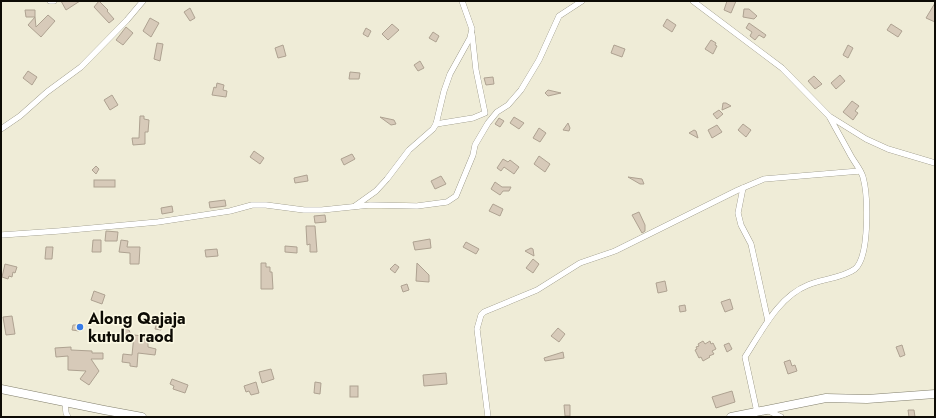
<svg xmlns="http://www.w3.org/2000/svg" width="936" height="418" viewBox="0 0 936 418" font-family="Jost,sans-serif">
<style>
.building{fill:#d7cab9;stroke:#aea291}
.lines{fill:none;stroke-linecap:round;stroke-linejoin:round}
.street-casing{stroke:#827f6c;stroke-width:6}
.secondary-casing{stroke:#827f6c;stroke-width:9}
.street{stroke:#fff;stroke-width:5.5}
.secondary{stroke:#fff;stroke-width:8}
.poi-dot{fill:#367ae7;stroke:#fcf9e4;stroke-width:1.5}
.labels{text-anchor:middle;stroke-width:3;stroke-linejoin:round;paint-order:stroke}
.poi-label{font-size:16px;font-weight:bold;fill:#0d0b05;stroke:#fcf9e4;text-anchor:start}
</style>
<rect width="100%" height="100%" fill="#efecd7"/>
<!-- building -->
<g class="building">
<polygon points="61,1 80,1 66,10"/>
<polygon points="99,1 108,10 107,11 114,19 109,23 94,7"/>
<polygon points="727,1 736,1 731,13 724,10"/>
<polygon points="935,3 935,22 926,18"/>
<polygon points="190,8 195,18 190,21 184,12"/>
<polygon points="744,9 749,9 757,16 754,19 743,17"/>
<polygon points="25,10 35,10 35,17 26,17"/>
<polygon points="48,15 55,21 41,37 28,25 35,17 36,27"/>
<polygon points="150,18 159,23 151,37 143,31"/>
<polygon points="667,19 676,25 672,32 663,26"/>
<polygon points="749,23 766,35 764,38 759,35 755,40 750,36 752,32 746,28"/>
<polygon points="392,24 399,30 388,40 382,34"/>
<polygon points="891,24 902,31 898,37 887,30"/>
<polygon points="126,27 133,33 123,45 116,40"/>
<polygon points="366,28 371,31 368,37 363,34"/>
<polygon points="433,32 439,36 436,42 429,38"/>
<polygon points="711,40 716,43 715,45 717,46 713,54 705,49"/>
<polygon points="157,43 163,44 160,61 154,59"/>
<polygon points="283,45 286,56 278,58 275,48"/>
<polygon points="614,45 625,49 622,57 611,53"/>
<polygon points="848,45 853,48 848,58 843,55"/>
<polygon points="420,61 424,68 418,71 414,65"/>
<polygon points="28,71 37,77 32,85 23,78"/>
<polygon points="350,72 360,73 359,79 349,79"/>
<polygon points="840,75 845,81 836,89 831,83"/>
<polygon points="814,76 822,84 815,89 808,81"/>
<polygon points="493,77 494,84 486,85 484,78"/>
<polygon points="217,83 224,85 223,90 227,91 226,97 212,95 214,87 216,88"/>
<polygon points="548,90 561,93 548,96 545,93"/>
<polygon points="112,95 118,105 110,110 104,100"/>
<polygon points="852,101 859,106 855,111 858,113 853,120 843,112"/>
<polygon points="723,103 726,103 731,106 722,110"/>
<polygon points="719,110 723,114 717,119 713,114"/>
<polygon points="140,116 144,116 144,119 149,120 148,132 145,132 145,144 133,145 132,138 139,138"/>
<polygon points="380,117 394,120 396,124 391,125"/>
<polygon points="514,117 524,123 519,129 510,123"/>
<polygon points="499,118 504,121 500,127 495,124"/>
<polygon points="568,123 570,128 569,131 563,130"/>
<polygon points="743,124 751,130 746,137 738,130"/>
<polygon points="717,125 722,132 712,138 708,130"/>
<polygon points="539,128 546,133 540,142 533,138"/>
<polygon points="694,130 696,131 698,138 689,133"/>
<polygon points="254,151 264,158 260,164 250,157"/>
<polygon points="352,154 355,159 344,165 341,159"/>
<polygon points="539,156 550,164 545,172 534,164"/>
<polygon points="503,159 508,162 510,160 519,167 514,174 504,167 501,171 497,168"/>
<polygon points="96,166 99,169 96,174 92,170"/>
<polygon points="307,175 308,181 295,183 294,178"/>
<polygon points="441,176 446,184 435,189 431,181"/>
<polygon points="628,177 642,179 644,184 640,184"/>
<rect x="94" y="180" width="21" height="7"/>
<polygon points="495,182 502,187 511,187 509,191 503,191 500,195 491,189"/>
<polygon points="225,200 226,206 210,208 209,202"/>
<polygon points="493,204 503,209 500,216 489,211"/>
<polygon points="172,206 173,212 162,214 161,208"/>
<polygon points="639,212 645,225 645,231 642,233 632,215"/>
<polygon points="325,215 326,222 315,223 314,216"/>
<polygon points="306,226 315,226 317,252 310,252 310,244 307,245"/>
<polygon points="106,231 118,232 117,241 105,241"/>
<polygon points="430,239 431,248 415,250 413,242"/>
<polygon points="93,240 101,240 101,252 92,252"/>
<polygon points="121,240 128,241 127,247 140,247 139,264 130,264 130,253 119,252"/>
<polygon points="466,242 479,249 476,254 463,247"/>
<polygon points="285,246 297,247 297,253 285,252"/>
<polygon points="46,247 53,247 52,259 45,259"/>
<polygon points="531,248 533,249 534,256 525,251"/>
<polygon points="217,249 218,256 206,257 205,250"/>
<polygon points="533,259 539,264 533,273 526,268"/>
<polygon points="261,263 266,263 266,267 270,267 270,272 272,272 273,289 261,289"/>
<polygon points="417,263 429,275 429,282 416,281"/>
<polygon points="5,264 17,267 15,273 13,272 12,277 9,276 8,279 2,277"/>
<polygon points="395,264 399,267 395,273 390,269"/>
<polygon points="665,281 667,291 658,293 656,283"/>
<polygon points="407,284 409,290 403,292 401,286"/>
<polygon points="94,291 105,295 102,304 91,300"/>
<polygon points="730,299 733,309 725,312 721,302"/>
<polygon points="685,305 686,311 680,312 679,306"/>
<polygon points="12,316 15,334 6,335 3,317"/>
<polygon points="157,322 163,323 161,330 155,329"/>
<polygon points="73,325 79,325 79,331 72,330"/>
<polygon points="558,328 565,334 559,342 551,336"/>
<polygon points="125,329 129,330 131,335 125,334 124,332"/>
<polygon points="134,335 143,336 143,339 148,339 148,347 156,349 155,355 138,353 137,367 130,366 130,363 122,362 123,354 132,355"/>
<polygon points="703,341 705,344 710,341 711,344 713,343 716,349 712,351 714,354 709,356 710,357 703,361 701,357 699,358 695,350 697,349 696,347 699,346 698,344"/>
<polygon points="729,343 732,349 727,352 724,345"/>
<polygon points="902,345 905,355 900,357 896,347"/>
<polygon points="71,347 71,350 92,351 92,353 103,353 103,359 91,359 99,371 89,385 80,379 86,371 68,370 68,356 56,357 55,348"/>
<polygon points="563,352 564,358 545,361 544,358"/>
<polygon points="790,360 792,366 795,365 797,371 788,374 784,362"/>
<polygon points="271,369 274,379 262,383 259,372"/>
<polygon points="446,373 447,384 424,386 423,375"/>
<polygon points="172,379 188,385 185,393 173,389 174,386 170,384"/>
<polygon points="256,382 259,393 251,395 249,391 246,392 244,386"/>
<polygon points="315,382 321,383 320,394 314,393"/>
<rect x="350" y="386" width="8" height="11"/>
<polygon points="732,391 735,402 716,408 712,397"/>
<polygon points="564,405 570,405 570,416 565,416"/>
<polygon points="908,410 914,410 915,417 909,417"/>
</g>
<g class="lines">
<!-- street casing -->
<g class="street-casing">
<g id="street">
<polyline points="50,1 54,1"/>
<polyline points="693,1 782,68 829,116 866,139 888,149 935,163"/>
<polyline points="436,124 473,118 485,113 476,70 472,34"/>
<polyline points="1,129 20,116 47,92 81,67 127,20 143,1"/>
<polyline points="743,188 738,213 741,225 751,244 768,321"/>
<polyline points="355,206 376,191 387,179 409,150 433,129 436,124 444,91 450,74 470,38 472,29 462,1"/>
<polyline points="1,235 59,231 158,222 230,211 252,205 266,205 304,210 322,210 370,205 417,206 447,202 456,196 473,155 475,145 488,123 497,112 508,105 521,90 539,60 559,16 582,1"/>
<polyline points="65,402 66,413 68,417"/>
<polyline points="767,410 781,417"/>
<path d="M757,412L745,357C762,331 778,297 808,285C822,279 843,278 855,269C870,256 868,195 863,177C861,170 855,163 851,156C844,143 836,129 829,116"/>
<polyline points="488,417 477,329 481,315 484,312 537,290 580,263 615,251 738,190 764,179 860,171"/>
</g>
</g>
<!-- secondary casing -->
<g class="secondary-casing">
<g id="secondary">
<polyline points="1,389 104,410 142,417"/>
<polyline points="731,417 826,398 867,399 935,394"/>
</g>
</g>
<!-- street -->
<use href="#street" class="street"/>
<!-- secondary -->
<use href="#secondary" class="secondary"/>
</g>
<!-- markers -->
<circle class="poi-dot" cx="80" cy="327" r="4"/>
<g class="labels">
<!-- poi labels -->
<g class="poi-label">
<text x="88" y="324">Along Qajaja<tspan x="88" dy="18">kutulo raod</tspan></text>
</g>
</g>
<!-- border -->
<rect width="936" height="418" fill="none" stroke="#0d0b05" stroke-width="4"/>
</svg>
